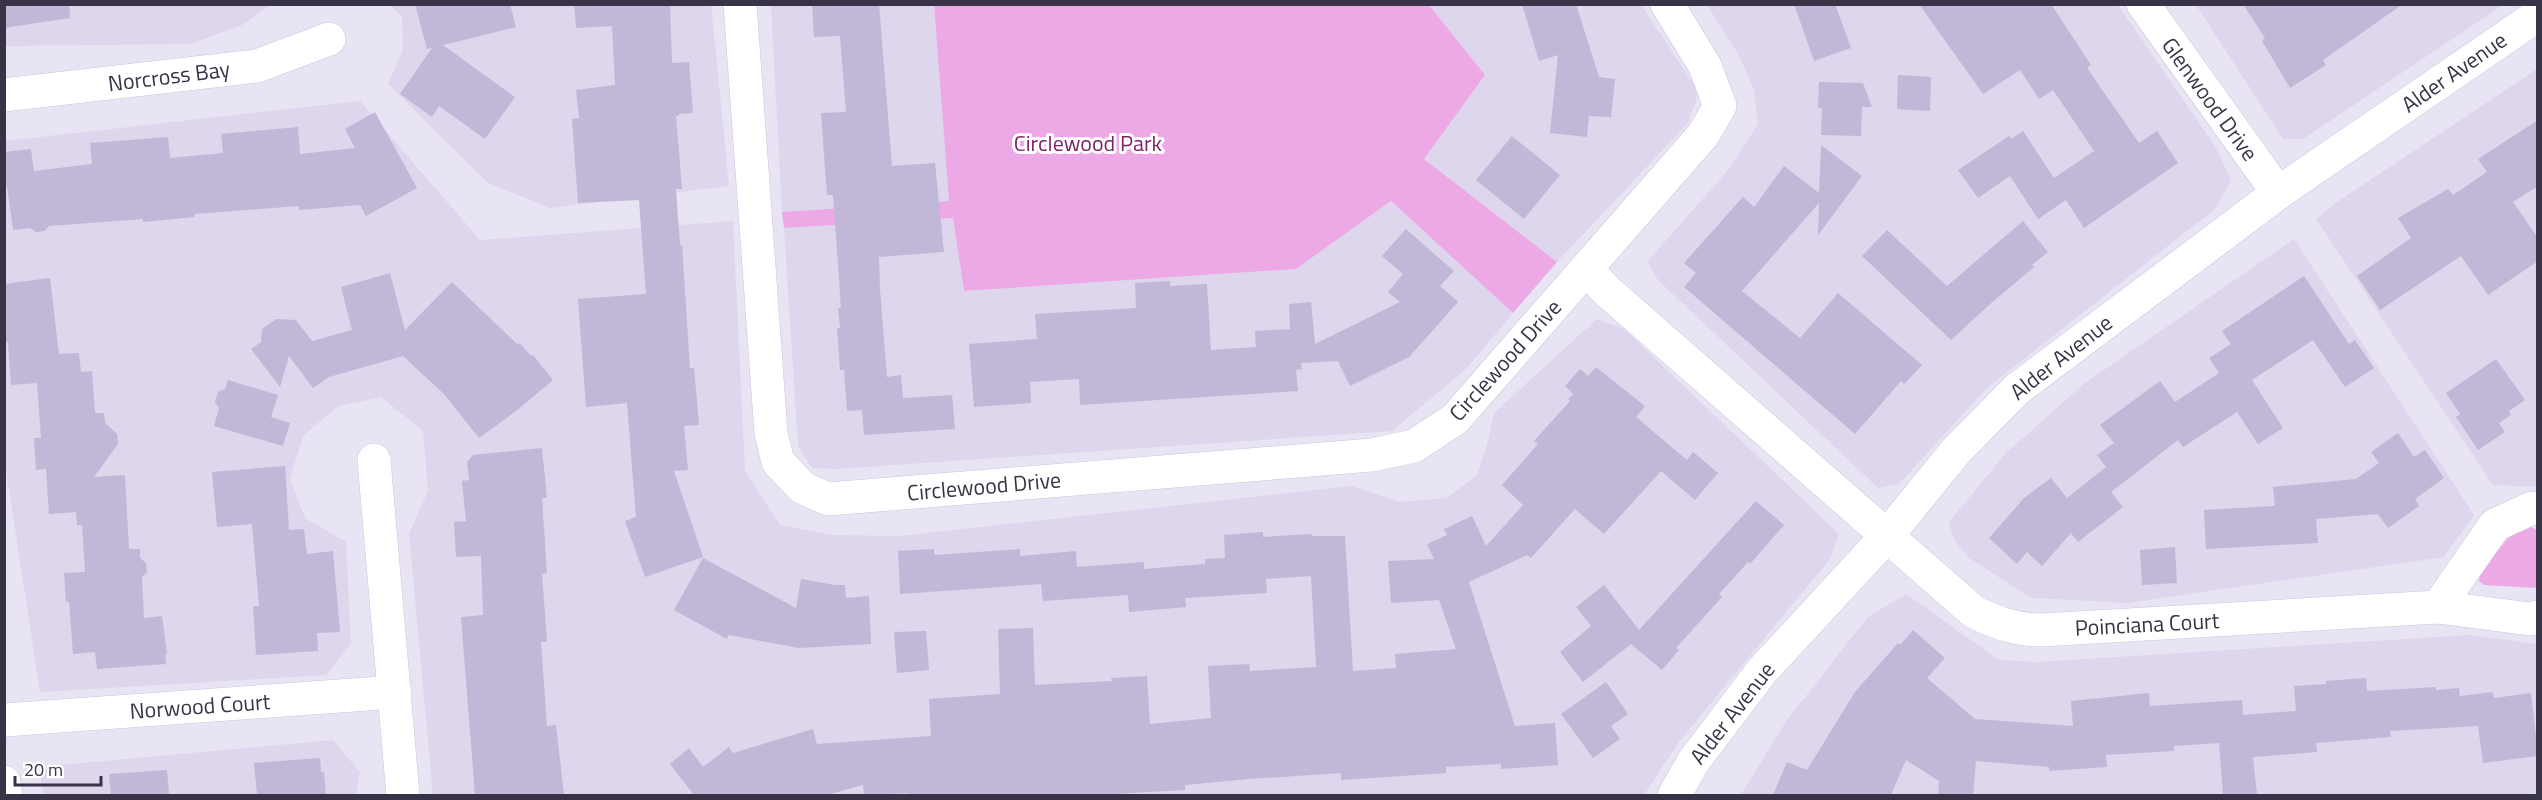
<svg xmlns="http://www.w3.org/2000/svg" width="2542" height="800" viewBox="0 0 2542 800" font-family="'Titillium Web',sans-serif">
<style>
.residential{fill:#ddd6ec}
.green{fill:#eca9e6}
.building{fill:#c0b8d6}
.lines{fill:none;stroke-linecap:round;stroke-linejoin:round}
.minor-casing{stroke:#cbc3de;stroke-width:34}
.tertiary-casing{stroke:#cbc3de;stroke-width:34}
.minor{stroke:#fff;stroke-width:33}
.tertiary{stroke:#fff;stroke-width:33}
.labels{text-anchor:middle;stroke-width:6;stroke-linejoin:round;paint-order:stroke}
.street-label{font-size:22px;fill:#383346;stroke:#fff}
.park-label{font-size:22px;fill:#7d2265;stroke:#fff}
</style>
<rect width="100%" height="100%" fill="#e9e4f4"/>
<!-- residential -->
<g class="residential">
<polygon points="4,5 270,5 242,25 191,44 5,46"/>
<polygon points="390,5 711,5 729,186 550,208 488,183 388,84 403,50 402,17"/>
<polygon points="771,5 934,5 949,201 782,212"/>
<polygon points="1429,5 1641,5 1699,92 1688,123 1557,262 1424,159 1485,75"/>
<polygon points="1707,5 2118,5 2217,149 2231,181 2215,209 1987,388 1899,484 1878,488 1658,280 1647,262 1728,170 1758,124 1754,89 1738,54"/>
<polygon points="2196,5 2503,5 2303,139 2283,139"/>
<polygon points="2537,69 2537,487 2493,485 2316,219 2340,200"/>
<polygon points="360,101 480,240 733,221 745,471 780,525 833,535 899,536 1352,486 1400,502 1447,498 1477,475 1487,445 1494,413 1597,319 1624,329 1839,534 1830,559 1678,743 1644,795 433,795 409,534 428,491 423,431 381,397 338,406 303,436 290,479 305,518 346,542 351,644 326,675 40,692 5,464 4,141"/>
<polygon points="1391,201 1513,313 1466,369 1392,431 836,469 812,468 798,446 784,228 953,218 964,291 1296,269"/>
<polygon points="2294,239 2474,515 2444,557 2127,603 2031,598 1969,558 1954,540 1949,522 2006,453 2085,383"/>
<polygon points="1906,594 1999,660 2037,662 2470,635 2537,644 2537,793 2495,796 1740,796 1787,720 1868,617"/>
<polygon points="333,740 360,772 356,795 44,796 39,767"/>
</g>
<!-- green -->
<g class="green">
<polygon points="934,5 1429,5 1485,75 1424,159 1557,262 1513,313 1391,201 1296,269 964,291 953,218 784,228 782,212 949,201"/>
<polygon points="2529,526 2537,530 2537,588 2484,585 2479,581 2480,572 2514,531"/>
</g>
<!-- building -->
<g class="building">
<polygon points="4,4 69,4 70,18 4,28"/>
<polygon points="415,4 510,4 516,27 443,45 515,97 485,139 439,106 432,117 400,94 432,48 427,49"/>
<polygon points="574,4 670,4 672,63 689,62 693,113 679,114 679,116 676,116 682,189 676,189 680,245 682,245 690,368 694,368 699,425 684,426 688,470 674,471 703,557 645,577 625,521 636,517 627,403 586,407 578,299 646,294 639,200 578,203 572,119 579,118 576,90 615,85 612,26 576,28"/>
<polygon points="812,4 879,4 892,166 935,163 944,252 879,257 880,290 887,377 901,375 903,398 952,395 955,429 864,435 862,410 847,411 844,370 840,370 837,328 840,328 838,308 841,308 833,195 827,195 821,113 846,112 840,36 814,37"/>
<polygon points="1522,4 1576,4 1599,77 1615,79 1611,117 1589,116 1587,137 1550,133 1558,55 1539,61"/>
<polygon points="1794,4 1835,4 1851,48 1814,61"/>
<polygon points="1919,4 2051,4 2091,65 2087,68 2139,143 2157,131 2178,163 2084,228 2066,200 2038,219 2010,176 1978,198 1958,170 2009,136 2011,139 2023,131 2054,178 2094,151 2053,90 2039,99 2020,70 1983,94"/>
<polygon points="2243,4 2403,4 2323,60 2326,65 2290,88 2262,41 2265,38"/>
<polygon points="1898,75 1931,77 1930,111 1897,109"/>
<polygon points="1819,82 1863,83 1872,107 1862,107 1861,136 1821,135 1822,108 1818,108"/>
<polygon points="375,112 417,188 366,216 360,205 299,210 299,206 195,214 195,217 143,222 143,219 49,226 45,231 36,232 30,228 13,230 7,186 4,186 4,152 31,149 34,171 92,164 90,143 168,137 170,158 223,153 221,134 298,127 300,154 355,148 345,129"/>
<polygon points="2538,120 2538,186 2513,202 2538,238 2538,261 2488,295 2461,256 2380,310 2357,276 2411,238 2398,218 2448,189 2453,195 2487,172 2478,159"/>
<polygon points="1512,136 1560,175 1524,219 1476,180"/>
<polygon points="1821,145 1862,176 1818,235 1819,203 1742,291 1800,338 1838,293 1922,365 1904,384 1901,381 1855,434 1684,287 1696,273 1684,263 1743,197 1754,207 1784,166 1819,193"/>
<polygon points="2023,221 2048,252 2032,265 2034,267 1989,305 1951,340 1862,256 1887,230 1947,286"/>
<polygon points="1406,229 1454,271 1440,286 1458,302 1409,357 1350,386 1338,361 1301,363 1302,369 1296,370 1298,391 1080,405 1079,379 1030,382 1031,403 974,407 969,344 1037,339 1035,314 1136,308 1135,283 1170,281 1170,286 1207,284 1211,350 1256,347 1255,331 1290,329 1289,304 1311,302 1315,344 1400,302 1388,292 1403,274 1382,256"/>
<polygon points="390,273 405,330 452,282 518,345 520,343 531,356 533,355 553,380 516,411 479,438 444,394 403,356 329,377 313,388 289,356 280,387 251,349 261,342 262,329 276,319 296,320 312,341 352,330 341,287"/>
<polygon points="2304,276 2349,344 2355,340 2374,368 2345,387 2313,340 2252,380 2283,428 2258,444 2237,412 2183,447 2178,440 2111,492 2123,507 2078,542 2071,533 2042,566 2027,552 2017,564 1989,538 2024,498 2051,478 2067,498 2106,467 2097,455 2114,443 2100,425 2160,381 2175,402 2219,373 2209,358 2231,344 2222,331"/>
<polygon points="50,278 59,354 79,353 81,372 92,371 95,413 104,413 105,423 117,434 118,444 94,477 125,475 129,549 140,549 140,558 146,563 147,572 142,577 144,618 162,616 167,654 165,655 166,664 97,669 95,652 73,654 69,602 66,602 64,573 85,572 82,525 77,525 76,512 49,514 46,469 36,470 34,438 41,438 37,383 11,385 8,342 4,342 4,284"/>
<polygon points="2496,359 2525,400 2509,411 2511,415 2499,423 2505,432 2478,450 2456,417 2460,414 2446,393"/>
<polygon points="1596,367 1645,406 1636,417 1687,460 1693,452 1718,473 1695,500 1661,471 1604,534 1575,509 1531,558 1527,555 1469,582 1515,726 1555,723 1558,765 1501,769 1501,764 1446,767 1446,773 1341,780 1341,773 1249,779 1185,785 1185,790 1097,795 908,795 908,793 864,795 863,785 827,795 694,795 670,764 689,748 703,767 729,747 733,753 813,729 817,744 931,736 929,699 1000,694 998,629 1033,628 1035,685 1112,681 1111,678 1147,676 1150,724 1211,718 1208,666 1249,664 1250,671 1316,667 1311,576 1266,579 1267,593 1185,598 1186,607 1129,612 1128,595 1043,601 1041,584 900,594 898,551 934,549 934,555 1020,549 1020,556 1076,551 1077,567 1144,562 1144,569 1205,564 1205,559 1225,558 1224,535 1263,532 1263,537 1312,534 1312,536 1345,536 1353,671 1396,668 1395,654 1456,649 1439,600 1391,603 1388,561 1434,559 1427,544 1447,535 1444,529 1472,516 1486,546 1523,505 1502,485 1538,444 1534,441 1570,401 1568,399 1573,394 1565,386 1580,369 1588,376"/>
<polygon points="228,380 278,395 271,417 290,423 283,446 214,426 219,408 215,402 218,392 225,389"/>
<polygon points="2398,433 2414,457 2425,450 2444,478 2415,499 2419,506 2388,528 2378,514 2316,519 2318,543 2206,549 2204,510 2275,506 2273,487 2356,479 2379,463 2371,452"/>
<polygon points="542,448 547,498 542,498 547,573 542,574 547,642 541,642 547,726 556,725 564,795 475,795 461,617 483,615 481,556 456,557 454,522 466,521 462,481 469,480 467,462 473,455"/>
<polygon points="285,466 289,530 304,529 307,554 333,551 340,632 317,633 318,651 256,655 253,606 259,606 252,524 217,527 212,472"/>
<polygon points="1756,501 1784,525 1750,564 1748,562 1719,594 1722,597 1676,648 1679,650 1662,670 1631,644 1583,682 1560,652 1591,626 1576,607 1604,585 1639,630"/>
<polygon points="2175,547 2177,583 2142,585 2140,550"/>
<polygon points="703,558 796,608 801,579 835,585 845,585 846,598 869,596 871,644 799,648 729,635 727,639 674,610"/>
<polygon points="1913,630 1945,658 1927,678 1975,719 2073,726 2071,701 2149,693 2150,706 2242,700 2243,715 2296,711 2294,686 2326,684 2326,681 2366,678 2367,691 2436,687 2436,690 2459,688 2460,696 2493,692 2494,698 2531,693 2538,756 2483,763 2478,726 2390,731 2391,737 2316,743 2317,752 2253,757 2257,795 2223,795 2219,743 2174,746 2174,751 2106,755 2107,767 2049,771 2049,767 1976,761 1973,795 1938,795 1939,781 1906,760 1891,795 1773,795 1787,762 1807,770 1855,692 1898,643 1900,645"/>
<polygon points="926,631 929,670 897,673 894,632"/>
<polygon points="1606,682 1628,714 1611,726 1620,739 1593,758 1561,714"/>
<polygon points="320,758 321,772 324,772 326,795 257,795 254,763"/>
<polygon points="167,770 169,795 111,795 109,774"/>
</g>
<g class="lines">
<!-- minor casing -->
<g class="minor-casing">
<g id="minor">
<polyline points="740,4 771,433 778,462 803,488 828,499 1372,455 1414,446 1455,419 1703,135 1720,106 1705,66 1667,4"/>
<polyline points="2143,4 2278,193"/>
<polyline points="4,95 257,66 329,39"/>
<path d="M1587,270L1607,291L1974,612C1997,623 2016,630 2042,630L2438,607L2530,619L2538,617"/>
<polyline points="374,460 403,796"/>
<polyline points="2438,607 2495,525 2532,508 2538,509"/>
<polyline points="4,720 395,692"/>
<polyline points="1674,796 1693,762 1762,671 1886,537 1956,451 2016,390 2278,193 2538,15"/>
</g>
</g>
<!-- tertiary casing -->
<g class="tertiary-casing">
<polyline id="tertiary" points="4,782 6,796"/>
</g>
<!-- minor -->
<use href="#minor" class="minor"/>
<!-- tertiary -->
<use href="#tertiary" class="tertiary"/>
</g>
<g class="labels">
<!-- street labels -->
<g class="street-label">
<text transform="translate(2454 72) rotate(-35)" y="8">Alder Avenue</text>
<text transform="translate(169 76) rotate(-7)" y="8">Norcross Bay</text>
<text transform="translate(2210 99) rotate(54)" y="8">Glenwood Drive</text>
<text transform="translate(2061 357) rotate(-38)" y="8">Alder Avenue</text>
<text transform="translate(1505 360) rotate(-48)" y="8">Circlewood Drive</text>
<text transform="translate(984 486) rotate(-5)" y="8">Circlewood Drive</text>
<text transform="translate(2147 624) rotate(-3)" y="8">Poinciana Court</text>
<text transform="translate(200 706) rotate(-4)" y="8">Norwood Court</text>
<text transform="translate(1732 713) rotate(-52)" y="8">Alder Avenue</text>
</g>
<!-- park labels -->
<g class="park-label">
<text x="1088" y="151">Circlewood Park</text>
</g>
</g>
<!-- border -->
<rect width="2542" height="800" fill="none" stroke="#383346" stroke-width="12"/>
<!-- scale -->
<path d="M15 776v9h86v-9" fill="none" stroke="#383346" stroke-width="3"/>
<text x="24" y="776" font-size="18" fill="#383346" stroke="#ffffff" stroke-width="4.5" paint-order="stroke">20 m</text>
</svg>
